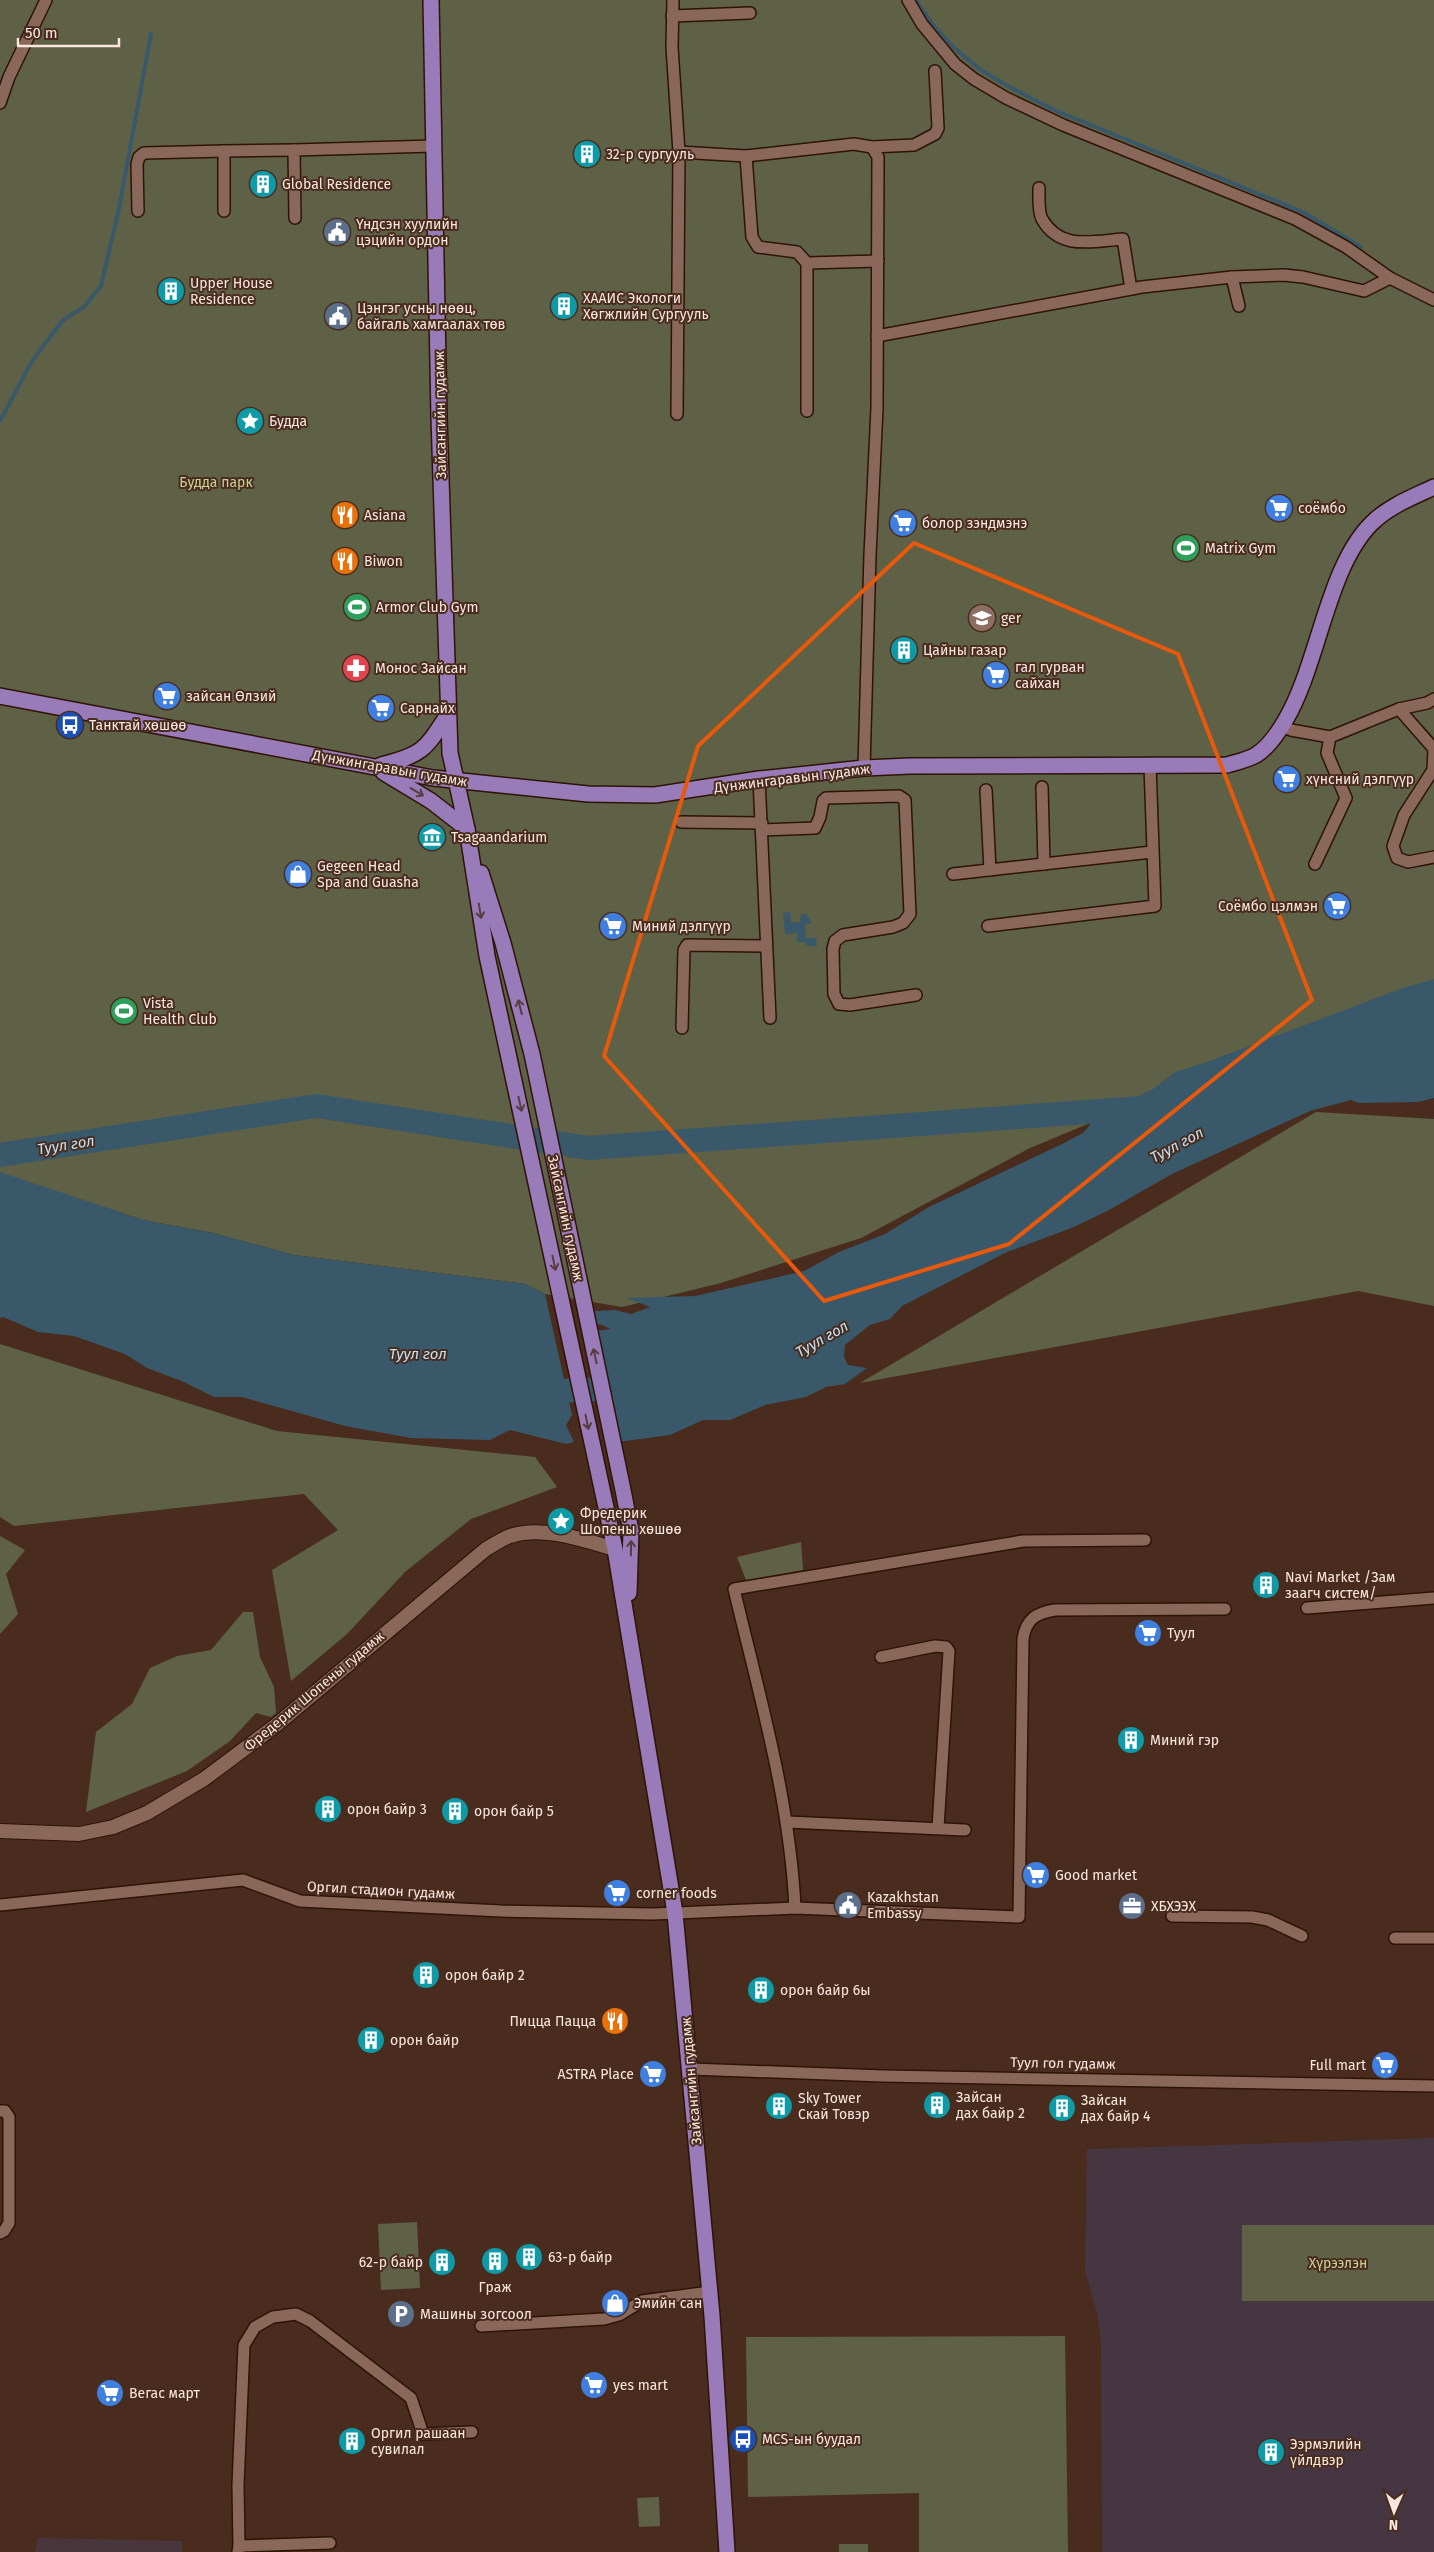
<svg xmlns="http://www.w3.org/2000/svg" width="1434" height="2552" viewBox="0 0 1434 2552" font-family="'Fira Sans',sans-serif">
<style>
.industrial{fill:#463642}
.medical{fill:#49353c}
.green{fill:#5e6146}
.water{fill:#39586a}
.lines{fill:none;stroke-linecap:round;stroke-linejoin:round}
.stream{stroke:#39586a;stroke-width:4}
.river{stroke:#39586a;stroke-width:24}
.minor-casing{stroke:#2e1307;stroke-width:14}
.tertiary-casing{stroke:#2e1307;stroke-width:16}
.primary-casing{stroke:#2e1307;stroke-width:18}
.minor{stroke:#8a6859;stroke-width:11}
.tertiary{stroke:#8a6859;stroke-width:14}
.primary{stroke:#997bba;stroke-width:15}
.oneway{stroke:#593c3d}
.marked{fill:none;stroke:#e8590c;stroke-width:4;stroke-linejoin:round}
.labels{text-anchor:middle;stroke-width:4;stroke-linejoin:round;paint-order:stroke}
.poi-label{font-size:14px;fill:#fbe7df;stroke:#492c1e;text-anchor:start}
.street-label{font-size:14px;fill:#fbe7df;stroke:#492c1e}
.park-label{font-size:14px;fill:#cad197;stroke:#492c1e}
.water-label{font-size:15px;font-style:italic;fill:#bfe1f6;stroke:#492c1e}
</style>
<rect width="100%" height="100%" fill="#492c1e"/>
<!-- industrial -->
<polygon class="industrial" points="1434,2138 1434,2552 1102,2552 1101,2343 1097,2313 1085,2271 1087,2149"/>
<!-- medical -->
<polygon class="medical" points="38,2538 182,2541 182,2552 35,2552"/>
<!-- green -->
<g class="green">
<polygon points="0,0 1434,0 1434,980 1030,1148 861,1238 721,1283 622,1307 545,1294 525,1284 294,1255 213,1233 143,1220 0,1173"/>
<polygon points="1316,1112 1434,1119 1434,1306 1358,1291 860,1383"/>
<polygon points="0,1344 277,1431 535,1457 557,1487 471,1519 405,1572 347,1634 291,1681 272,1570 338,1530 304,1494 14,1526 0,1517"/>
<polygon points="0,1536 25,1550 6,1574 18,1614 0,1634"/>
<polygon points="801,1542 803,1570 746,1580 737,1557"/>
<polygon points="243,1612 253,1612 260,1657 274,1687 276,1713 271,1717 256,1713 230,1741 187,1771 86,1812 96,1732 132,1704 150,1668 177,1656 211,1650"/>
<polygon points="417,2222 420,2288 381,2290 378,2224"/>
<rect x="1242" y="2225" width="192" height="76"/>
<polygon points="1065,2336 1068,2552 919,2552 919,2493 748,2497 746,2337"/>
<polygon points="659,2497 660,2526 639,2527 637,2498"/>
<rect x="839" y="2544" width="29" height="8"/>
</g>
<!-- water -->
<g class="water">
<polygon points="790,912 791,923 800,922 801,914 806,914 812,923 805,925 806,938 816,938 817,946 807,946 806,942 797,942 797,933 785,934 783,913"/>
<polygon points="1434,979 1434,1098 1418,1102 1359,1103 1351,1100 1310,1111 1172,1174 1109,1210 1074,1227 1007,1252 902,1306 890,1319 870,1325 845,1345 844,1357 848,1365 867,1368 845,1384 826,1387 806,1397 765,1405 730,1420 703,1420 670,1435 610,1443 587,1332 611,1329 602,1325 585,1323 583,1309 597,1311 615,1310 631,1314 650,1307 627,1298 695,1296 804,1271 839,1252 885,1234 929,1207 1062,1144 1083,1133 1097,1117 1155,1088 1175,1072 1207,1062 1400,989"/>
<polygon points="0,1172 143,1220 213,1233 294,1255 525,1284 545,1294 572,1415 566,1425 574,1442 566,1444 510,1430 490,1440 411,1438 345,1426 242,1397 214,1397 184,1382 147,1368 125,1354 74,1336 38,1332 3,1317 0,1318"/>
</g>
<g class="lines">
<!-- stream -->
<g class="stream">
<polyline points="916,0 933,25 954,48 981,70 1006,85 1054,110 1303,212 1361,247"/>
<polyline points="0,421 32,361 63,320 84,307 101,286 119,208 151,34"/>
</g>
<!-- river -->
<g class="river">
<polyline points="0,1155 316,1106 588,1148 1142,1108"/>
<polyline points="535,1392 626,1388"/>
</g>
<!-- minor casing -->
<g class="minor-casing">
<g id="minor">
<polyline points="673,0 672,47 679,152"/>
<polyline points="908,0 922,24 955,64 974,79 1006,98 1063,125 1295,219 1346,247 1390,278 1434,300"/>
<polyline points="672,16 750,13"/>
<polyline points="0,103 9,77 46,0"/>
<polyline points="872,147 914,145 935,134 938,128 935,71"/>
<polyline points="746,156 752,237 758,247 797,252 807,263 878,261"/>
<path d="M1039,188C1039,197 1038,212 1042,219C1060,251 1093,241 1123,239L1131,289"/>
<polyline points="138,211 137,164 139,157 144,153 224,151"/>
<polyline points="224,211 224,151 294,150"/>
<polyline points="295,218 294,150 433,146"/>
<polyline points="807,263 807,411"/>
<polyline points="1232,277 1239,306"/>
<polyline points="877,336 1142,287 1232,277 1284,275 1303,277 1364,291 1390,278"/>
<polyline points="677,414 679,152 746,156 854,144 872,147 878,157 877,408 870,555 864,768"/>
<polyline points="1399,709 1434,749 1433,770 1404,815 1393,846 1397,858 1408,862 1434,857"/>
<polyline points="1282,726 1291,730 1330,737 1399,709 1427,703 1434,699"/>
<polyline points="759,779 770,1018"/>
<polyline points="1042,787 1044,864"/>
<polyline points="986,790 990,870"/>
<polyline points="681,822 762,823"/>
<polyline points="762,830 815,828 820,817 823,801 826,798 899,796 905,800 910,914 903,923 893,927 843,935 835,941 833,949 834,994 839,1004 850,1005 916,995"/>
<polyline points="1315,864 1346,798 1327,753 1330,737"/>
<polyline points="953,874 1152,852"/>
<polyline points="988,926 1155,906 1150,765"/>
<polyline points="682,1028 684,950 687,945 766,946"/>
<polyline points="1307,1608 1434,1598"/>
<polyline points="881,1657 935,1646 946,1647 949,1651 938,1828"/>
<polyline points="787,1822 965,1830"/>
<path d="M0,1905L243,1880L300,1901L501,1911L653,1914L795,1908L1019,1917L1023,1639C1026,1619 1036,1613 1055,1610L1225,1609"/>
<path d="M795,1908C790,1800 759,1694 734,1589L1023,1541L1145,1540"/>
<polyline points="1172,1916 1252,1917 1268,1920 1302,1936"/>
<polyline points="1395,1938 1434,1938"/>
<polyline points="691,2069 883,2076 1434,2086"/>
<polyline points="0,2111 5,2111 9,2117 9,2223 4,2231 0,2233"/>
<polyline points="481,2326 604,2319 619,2315 642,2301 710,2292"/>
<polyline points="239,2546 238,2485 244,2345 255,2327 273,2317 296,2314 310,2321 411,2398 423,2434 472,2432"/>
<polyline points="238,2552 239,2546 330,2543"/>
</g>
</g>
<!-- tertiary casing -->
<g class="tertiary-casing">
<path id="tertiary" d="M0,1831L79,1834L113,1827L147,1813L204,1779L275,1726L486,1549C493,1545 502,1539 510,1536C543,1525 583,1540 615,1549"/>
</g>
<!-- primary casing -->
<g class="primary-casing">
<g id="primary">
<polyline points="431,0 439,417 450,753 467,829 487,956 615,1549 675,1913 712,2316 727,2552"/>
<path d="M0,696L433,778L588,794L655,795L759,779L864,768L910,766L1227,765C1237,762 1247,760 1256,755C1269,747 1278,733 1285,721C1319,664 1327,567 1372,523C1389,506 1413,497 1434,487"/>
<path d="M381,765C422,755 425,750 447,716"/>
<polyline points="383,772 431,801 467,829"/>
<polyline points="481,873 503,943 532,1054 623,1490 631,1531 629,1593"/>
</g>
</g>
<!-- minor -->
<use href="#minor" class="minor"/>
<!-- tertiary -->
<use href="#tertiary" class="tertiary"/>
<!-- primary -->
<use href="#primary" class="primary"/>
</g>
<!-- one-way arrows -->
<defs><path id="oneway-shaft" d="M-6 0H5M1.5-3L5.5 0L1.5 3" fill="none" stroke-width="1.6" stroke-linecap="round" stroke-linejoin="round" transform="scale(1.25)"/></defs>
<g class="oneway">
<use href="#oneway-shaft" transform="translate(417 792) rotate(31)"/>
<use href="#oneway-shaft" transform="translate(480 911) rotate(81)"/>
<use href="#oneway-shaft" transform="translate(520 1007) rotate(-104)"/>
<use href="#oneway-shaft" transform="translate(520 1104) rotate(78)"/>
<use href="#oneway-shaft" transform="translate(554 1263) rotate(78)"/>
<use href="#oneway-shaft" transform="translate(595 1356) rotate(-102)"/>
<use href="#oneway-shaft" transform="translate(587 1422) rotate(78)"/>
<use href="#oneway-shaft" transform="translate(631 1548) rotate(-89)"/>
</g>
<!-- marked area -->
<path class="marked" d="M914,543L1178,654L1312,1000L1009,1244L824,1301L604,1056L698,746Z"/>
<!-- icons -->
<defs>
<g id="building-disc" transform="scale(1.4375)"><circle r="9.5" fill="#0f9aa8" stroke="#492c1e"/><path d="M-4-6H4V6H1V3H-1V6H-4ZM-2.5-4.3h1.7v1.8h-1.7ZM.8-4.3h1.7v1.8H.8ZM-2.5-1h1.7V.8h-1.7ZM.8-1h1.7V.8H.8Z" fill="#fff"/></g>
<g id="civic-disc" transform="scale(1.4375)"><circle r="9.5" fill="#5c6f8a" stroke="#492c1e"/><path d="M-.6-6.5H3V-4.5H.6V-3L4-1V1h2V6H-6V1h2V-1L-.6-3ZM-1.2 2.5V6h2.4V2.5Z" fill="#fff"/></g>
<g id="sight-disc" transform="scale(1.4375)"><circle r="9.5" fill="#0f9aa8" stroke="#492c1e"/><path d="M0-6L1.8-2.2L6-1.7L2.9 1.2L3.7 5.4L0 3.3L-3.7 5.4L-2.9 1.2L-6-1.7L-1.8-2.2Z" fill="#fff"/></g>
<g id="supermarket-disc" transform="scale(1.4375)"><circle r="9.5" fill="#3f7fe0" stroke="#492c1e"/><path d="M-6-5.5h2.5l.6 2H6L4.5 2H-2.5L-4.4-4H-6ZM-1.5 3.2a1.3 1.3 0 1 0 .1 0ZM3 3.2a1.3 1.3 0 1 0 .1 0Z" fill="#fff"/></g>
<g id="restaurant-disc" transform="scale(1.4375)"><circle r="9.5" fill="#e8710a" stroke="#492c1e"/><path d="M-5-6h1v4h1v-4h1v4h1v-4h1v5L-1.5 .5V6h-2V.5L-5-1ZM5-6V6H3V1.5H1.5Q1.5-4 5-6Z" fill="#fff"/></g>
<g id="stadium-disc" transform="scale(1.4375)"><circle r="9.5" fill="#2e9e5b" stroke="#492c1e"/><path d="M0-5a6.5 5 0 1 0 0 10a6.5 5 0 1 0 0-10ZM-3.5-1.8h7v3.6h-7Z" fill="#fff"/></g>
<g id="school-disc" transform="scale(1.4375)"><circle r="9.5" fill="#8d6e63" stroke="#492c1e"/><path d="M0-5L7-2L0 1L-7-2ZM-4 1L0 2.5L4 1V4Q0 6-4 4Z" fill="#fff"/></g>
<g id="pharmacy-disc" transform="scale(1.4375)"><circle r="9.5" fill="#e0444e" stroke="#492c1e"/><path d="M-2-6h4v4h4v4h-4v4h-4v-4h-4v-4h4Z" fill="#fff"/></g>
<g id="bus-disc" transform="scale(1.4375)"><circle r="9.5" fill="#1a4fb4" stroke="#492c1e"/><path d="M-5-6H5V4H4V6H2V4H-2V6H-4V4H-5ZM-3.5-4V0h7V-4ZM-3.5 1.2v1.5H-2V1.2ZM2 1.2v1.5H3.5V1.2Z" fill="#fff"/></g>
<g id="museum-disc" transform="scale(1.4375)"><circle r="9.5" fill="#0f9aa8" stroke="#492c1e"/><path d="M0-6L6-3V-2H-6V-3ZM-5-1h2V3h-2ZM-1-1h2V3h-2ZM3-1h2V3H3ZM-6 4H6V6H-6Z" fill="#fff"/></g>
<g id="shop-disc" transform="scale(1.4375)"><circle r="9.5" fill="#3f7fe0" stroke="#492c1e"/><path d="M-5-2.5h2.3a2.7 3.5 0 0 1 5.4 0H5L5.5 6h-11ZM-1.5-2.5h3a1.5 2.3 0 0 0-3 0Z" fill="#fff"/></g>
<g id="office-disc" transform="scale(1.4375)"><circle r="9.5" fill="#5c6f8a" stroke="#492c1e"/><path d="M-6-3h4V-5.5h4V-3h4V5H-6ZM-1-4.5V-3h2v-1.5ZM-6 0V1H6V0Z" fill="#fff"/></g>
<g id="parking-disc" transform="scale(1.4375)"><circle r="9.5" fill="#5c6f8a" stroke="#492c1e"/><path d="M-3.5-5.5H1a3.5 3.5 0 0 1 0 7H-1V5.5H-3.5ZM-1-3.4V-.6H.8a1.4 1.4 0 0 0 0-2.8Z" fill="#fff"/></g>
</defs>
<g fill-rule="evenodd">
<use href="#building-disc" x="587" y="154"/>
<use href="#building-disc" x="263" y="184"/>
<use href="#civic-disc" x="337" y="232"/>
<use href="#building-disc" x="171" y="291"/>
<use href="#building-disc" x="564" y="306"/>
<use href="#civic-disc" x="338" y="316"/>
<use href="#sight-disc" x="250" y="421"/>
<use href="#supermarket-disc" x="1279" y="508"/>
<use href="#restaurant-disc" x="345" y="515"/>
<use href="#supermarket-disc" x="903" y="523"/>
<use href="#stadium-disc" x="1186" y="548"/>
<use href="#restaurant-disc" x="345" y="561"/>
<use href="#stadium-disc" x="357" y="607"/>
<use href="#school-disc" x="982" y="618"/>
<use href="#building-disc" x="904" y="650"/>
<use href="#pharmacy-disc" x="356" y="668"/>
<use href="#supermarket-disc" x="996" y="675"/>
<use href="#supermarket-disc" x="167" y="696"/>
<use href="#supermarket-disc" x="381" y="708"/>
<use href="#bus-disc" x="70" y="725"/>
<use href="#supermarket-disc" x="1287" y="779"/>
<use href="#museum-disc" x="432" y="837"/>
<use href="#shop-disc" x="298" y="874"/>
<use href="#supermarket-disc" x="1337" y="906"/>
<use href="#supermarket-disc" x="613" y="926"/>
<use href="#stadium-disc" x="124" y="1011"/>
<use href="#sight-disc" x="561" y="1521"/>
<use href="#building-disc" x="1266" y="1585"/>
<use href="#supermarket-disc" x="1148" y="1633"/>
<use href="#building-disc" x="1131" y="1740"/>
<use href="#building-disc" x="328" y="1809"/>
<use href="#building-disc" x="455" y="1811"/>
<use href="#supermarket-disc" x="1036" y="1875"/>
<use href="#supermarket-disc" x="617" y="1893"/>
<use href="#civic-disc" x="848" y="1905"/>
<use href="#office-disc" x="1132" y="1906"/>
<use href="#building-disc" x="426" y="1975"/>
<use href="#building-disc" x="761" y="1990"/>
<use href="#restaurant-disc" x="615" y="2021"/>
<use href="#building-disc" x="371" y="2040"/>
<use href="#supermarket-disc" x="1385" y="2065"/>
<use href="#supermarket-disc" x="653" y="2074"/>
<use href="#building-disc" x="937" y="2105"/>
<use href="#building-disc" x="779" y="2106"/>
<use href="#building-disc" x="1062" y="2108"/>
<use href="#building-disc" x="529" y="2257"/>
<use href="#building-disc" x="495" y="2261"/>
<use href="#building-disc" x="442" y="2262"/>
<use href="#shop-disc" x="615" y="2303"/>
<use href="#parking-disc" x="401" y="2314"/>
<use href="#supermarket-disc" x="594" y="2385"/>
<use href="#supermarket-disc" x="110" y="2393"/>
<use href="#bus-disc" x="743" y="2439"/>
<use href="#building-disc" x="352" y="2441"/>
<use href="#building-disc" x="1271" y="2452"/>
</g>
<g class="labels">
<!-- poi labels -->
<g class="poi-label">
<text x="606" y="159">32-р сургууль</text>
<text x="282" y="189">Global Residence</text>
<text x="356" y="229">Үндсэн хуулийн<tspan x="356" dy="16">цэцийн ордон</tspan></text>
<text x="190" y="288">Upper House<tspan x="190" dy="16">Residence</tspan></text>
<text x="583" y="303">ХААИС Экологи<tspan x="583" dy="16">Хөгжлийн Сургууль</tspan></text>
<text x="357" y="313">Цэнгэг усны нөөц,<tspan x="357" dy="16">байгаль хамгаалах төв</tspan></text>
<text x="269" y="426">Будда</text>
<text x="1298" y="513">соёмбо</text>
<text x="364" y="520">Asiana</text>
<text x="922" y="528">болор зэндмэнэ</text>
<text x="1205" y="553">Matrix Gym</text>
<text x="364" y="566">Biwon</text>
<text x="376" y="612">Armor Club Gym</text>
<text x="1001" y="623">ger</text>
<text x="923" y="655">Цайны газар</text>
<text x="1015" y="672">гал гурван<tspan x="1015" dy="16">сайхан</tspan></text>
<text x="375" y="673">Монос Зайсан</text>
<text x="186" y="701">зайсан Өлзий</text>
<text x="400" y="713">Сарнайх</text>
<text x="89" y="730">Танктай хөшөө</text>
<text x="1306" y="784">хүнсний дэлгүүр</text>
<text x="451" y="842">Tsagaandarium</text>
<text x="317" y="871">Gegeen Head<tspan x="317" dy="16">Spa and Guasha</tspan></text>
<text x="1318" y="911" text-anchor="end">Соёмбо цэлмэн</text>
<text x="632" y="931">Миний дэлгүүр</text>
<text x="143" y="1008">Vista<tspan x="143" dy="16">Health Club</tspan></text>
<text x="580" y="1518">Фредерик<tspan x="580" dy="16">Шопены хөшөө</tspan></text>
<text x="1285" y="1582">Navi Market /Зам<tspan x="1285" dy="16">заагч систем/</tspan></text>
<text x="1167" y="1638">Туул</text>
<text x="1150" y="1745">Миний гэр</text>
<text x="347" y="1814">орон байр 3</text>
<text x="474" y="1816">орон байр 5</text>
<text x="1055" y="1880">Good market</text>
<text x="636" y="1898">corner foods</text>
<text x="867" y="1902">Kazakhstan<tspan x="867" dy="16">Embassy</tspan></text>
<text x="1151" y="1911">ХБХЭЭХ</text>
<text x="445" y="1980">орон байр 2</text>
<text x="780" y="1995">орон байр 6ы</text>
<text x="596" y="2026" text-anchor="end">Пицца Пацца</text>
<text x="390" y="2045">орон байр</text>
<text x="1366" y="2070" text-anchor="end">Full mart</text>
<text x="634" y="2079" text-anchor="end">ASTRA Place</text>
<text x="956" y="2102">Зайсан<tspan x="956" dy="16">дах байр 2</tspan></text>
<text x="798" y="2103">Sky Tower<tspan x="798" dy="16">Скай Товэр</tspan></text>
<text x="1081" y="2105">Зайсан<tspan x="1081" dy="16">дах байр 4</tspan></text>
<text x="548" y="2262">63-р байр</text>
<text x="423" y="2267" text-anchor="end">62-р байр</text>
<text x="495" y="2292" text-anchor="middle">Граж</text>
<text x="634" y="2308">Эмийн сан</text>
<text x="420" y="2319">Машины зогсоол</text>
<text x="613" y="2390">yes mart</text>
<text x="129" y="2398">Вегас март</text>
<text x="371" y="2438">Оргил рашаан<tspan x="371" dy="16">сувилал</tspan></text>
<text x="762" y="2444">MCS-ын буудал</text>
<text x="1290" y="2449">Ээрмэлийн<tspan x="1290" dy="16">үйлдвэр</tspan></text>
</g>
<!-- street labels -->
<g class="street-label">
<text transform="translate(440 415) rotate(-91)" y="5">Зайсангийн гудамж</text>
<text transform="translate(390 768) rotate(10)" y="5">Дүнжингаравын гудамж</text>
<text transform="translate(792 778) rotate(-7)" y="5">Дүнжингаравын гудамж</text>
<text transform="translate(566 1218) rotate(78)" y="5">Зайсангийн гудамж</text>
<text transform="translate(314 1691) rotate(-40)" y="5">Фредерик Шопены гудамж</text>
<text transform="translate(381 1890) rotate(3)" y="5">Оргил стадион гудамж</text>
<text transform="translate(1063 2063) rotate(1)" y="5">Туул гол гудамж</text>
<text transform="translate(691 2081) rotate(-95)" y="5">Зайсангийн гудамж</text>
</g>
<!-- park labels -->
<g class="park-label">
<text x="216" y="487">Будда парк</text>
<text x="1338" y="2268">Хүрээлэн</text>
</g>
<!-- water labels -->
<g class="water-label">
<text transform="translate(66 1145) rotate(-9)" y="5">Туул гол</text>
<text transform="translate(1177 1145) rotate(-28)" y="5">Туул гол</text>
<text transform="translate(822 1339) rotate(-30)" y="5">Туул гол</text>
<text x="418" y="1359">Туул гол</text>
</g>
</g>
<!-- north arrow -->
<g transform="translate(1394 2512) rotate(182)" stroke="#492c1e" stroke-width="4" paint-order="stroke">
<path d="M0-4L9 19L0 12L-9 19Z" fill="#fbe7df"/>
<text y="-8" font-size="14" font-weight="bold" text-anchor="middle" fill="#fbe7df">N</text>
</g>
<!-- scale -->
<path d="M18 38v8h101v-8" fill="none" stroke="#fbe7df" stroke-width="2.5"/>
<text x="25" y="38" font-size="15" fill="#fbe7df" stroke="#492c1e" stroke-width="4" paint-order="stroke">50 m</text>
</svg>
